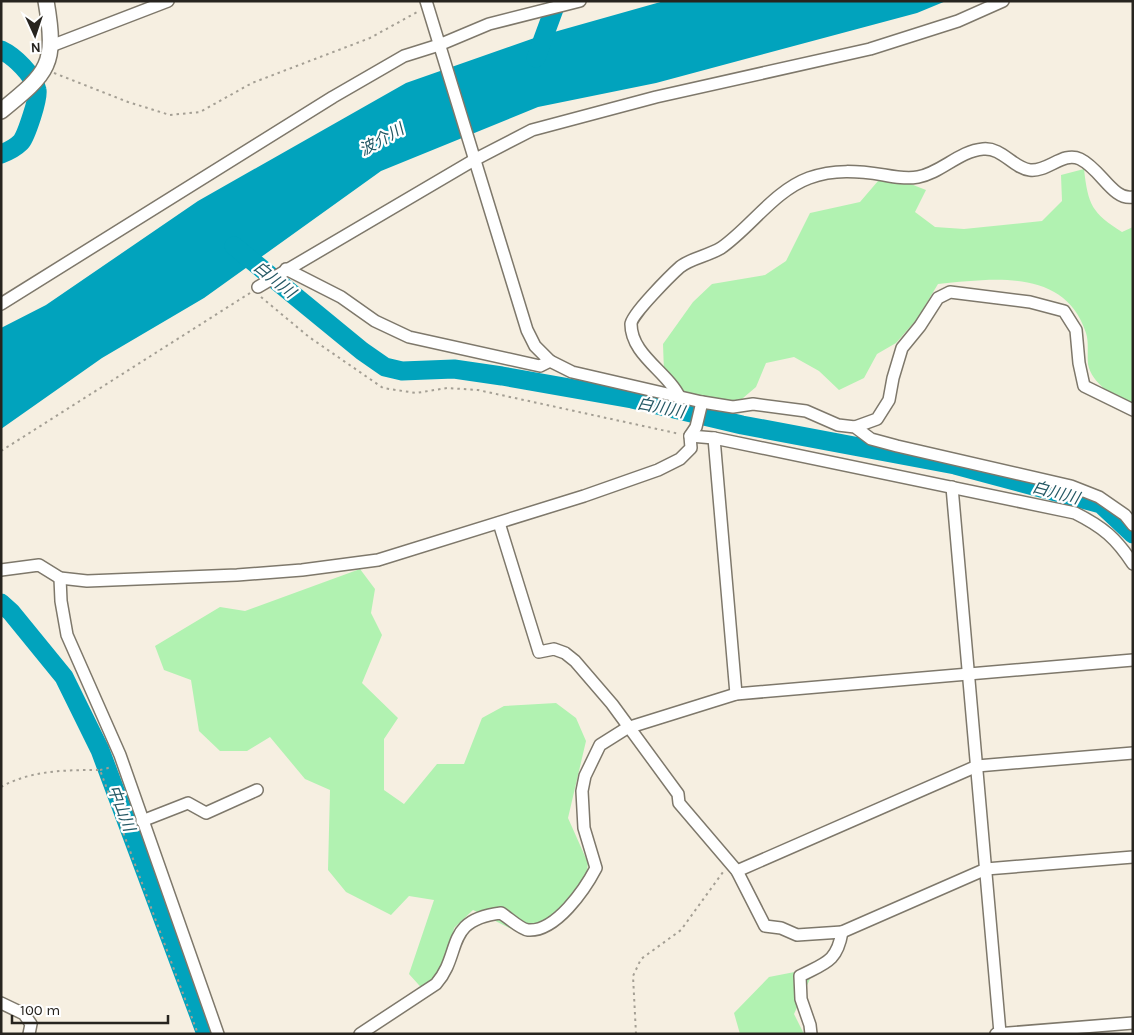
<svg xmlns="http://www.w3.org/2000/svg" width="1134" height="1035" viewBox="0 0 1134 1035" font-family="Karla,'Noto Sans JP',sans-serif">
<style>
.green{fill:#b1f2b1}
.water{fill:#01a3bd}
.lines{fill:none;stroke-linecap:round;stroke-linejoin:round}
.river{stroke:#01a3bd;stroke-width:19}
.minor-casing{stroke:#7e786b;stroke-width:14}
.major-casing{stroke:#7e786b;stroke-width:18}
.path{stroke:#a49f94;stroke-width:2;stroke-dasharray:2.5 4;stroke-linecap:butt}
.minor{stroke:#fff;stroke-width:11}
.major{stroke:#fff;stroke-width:15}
.labels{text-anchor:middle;stroke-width:4.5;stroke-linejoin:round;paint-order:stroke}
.water-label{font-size:16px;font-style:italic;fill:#245864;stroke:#fff}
</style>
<rect width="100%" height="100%" fill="#f6efe1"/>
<!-- green -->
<g class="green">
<path d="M1084,169C1088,205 1092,213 1122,232L1133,227V407C1117,400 1091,383 1088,364C1087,354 1089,342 1086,333C1065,267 992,279 938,284L917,319L896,343L877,354L864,378L839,390L819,371L794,357L766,363L756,387L736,404L705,399L682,391L664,372L663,344L693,302L712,284L765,275L786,261L810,213L860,202L878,181H903L926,190L915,212L935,227L964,229L1042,221L1062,201L1061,175Z"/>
<polygon points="360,569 375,589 371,613 382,635 362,683 398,718 384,739 384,790 404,804 437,764 464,764 482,718 504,706 556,703 576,718 586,741 568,818 588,863 585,887 550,925 524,935 473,910 454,928 447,977 427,994 409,974 434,900 409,896 391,915 346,892 328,870 330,790 305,779 270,737 247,751 220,751 199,731 191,680 164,670 155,646 220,607 245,611"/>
<polygon points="815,968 794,1014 804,1034 740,1034 734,1013 769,977"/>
</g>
<!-- water -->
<polygon class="water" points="664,1 946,1 917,13 656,83 538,107 381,171 204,298 102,358 1,429 1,328 46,305 198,201 406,83 540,36"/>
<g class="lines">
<!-- river -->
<g class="river">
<path d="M1,50C14,56 34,75 37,90C39,98 26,136 21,142C15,148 9,151 1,154"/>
<polyline points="536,58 557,1"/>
<polyline points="234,246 362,351 385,367 402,371 454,369 502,376 632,399 742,425 955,465 1101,504 1133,534"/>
<polyline points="1,603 11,612 64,677 100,750 206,1034"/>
</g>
<!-- minor casing -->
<g class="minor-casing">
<g id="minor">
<polyline points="426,1 527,330 535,346 550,361 572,372 702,402 733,407 753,404 806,411 838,425 855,427 871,439 897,446 1071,486 1099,497 1125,515 1133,525"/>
<polyline points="51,46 168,1"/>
<polyline points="286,269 341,297 375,321 409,337 540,366 550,361"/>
<polyline points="258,287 474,160 532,130 656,97 870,49 958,21 1003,1"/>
<polyline points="1,304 333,97 404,56 439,45 489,24 580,1"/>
<path d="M680,398C668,372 631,355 631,324C631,315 671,275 680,267C691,258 708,256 721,248C751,227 774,191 809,178C834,169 858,171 884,175C895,177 906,179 918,177C941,173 959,151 983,149C1002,147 1013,168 1030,170C1048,172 1063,151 1080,159C1101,169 1113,201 1133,197"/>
<polyline points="855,427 877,419 889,400 893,378 902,348 920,326 938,298 950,292 1030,302 1064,311 1076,330 1079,363 1084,386 1133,410"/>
<path d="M690,436L714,438L1075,513C1103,527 1116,538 1133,564"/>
<polyline points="714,438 736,694"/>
<polyline points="952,487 1000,1033"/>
<path d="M499,523L539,652L554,649L565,653L575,661L612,704L678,794L679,803L737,871L765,926L781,928L797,935L842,932C837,962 825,963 800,976L801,999L810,1025L811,1034"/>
<polyline points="1,570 39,565 60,578 87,581 237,575 302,570 378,560 584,496 658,470 680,459 691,448 690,436 696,427 702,402"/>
<polyline points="60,578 61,601 67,635 120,755 218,1034"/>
<polyline points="142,821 188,803 206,813 257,790"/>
<polyline points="737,871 977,766 1133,753"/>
<polyline points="842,932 986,869 1133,857"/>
<polyline points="1,1003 24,1014 31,1024 29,1034"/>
<path d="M360,1034L436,984C463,953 443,920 501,913C509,918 520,929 528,930C556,932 585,889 596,868L584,828L582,791L585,776L600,745L627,728L736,694L1133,660"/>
<polyline points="996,1034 1133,1023"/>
</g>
</g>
<!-- major casing -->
<g class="major-casing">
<path id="major" d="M1,111C49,72 57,65 46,1"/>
</g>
<!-- path -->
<g class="path">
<polyline points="54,73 128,102 170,115 200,112 252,83 370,38 419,11"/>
<polyline points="261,297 309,337 383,388 416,393 447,388 478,390 680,434"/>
<polyline points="1,451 250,293"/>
<polyline points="100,770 112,767"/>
<path d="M1,787C31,770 67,770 100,770L198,1034"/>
<polyline points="636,1034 633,976 641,959 681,930 723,872"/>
</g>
<!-- minor -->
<use href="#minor" class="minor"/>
<!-- major -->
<use href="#major" class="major"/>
</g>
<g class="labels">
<!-- water labels -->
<g class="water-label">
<text transform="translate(381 139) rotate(-29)" y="6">波介川</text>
<text transform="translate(275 279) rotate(39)" y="6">白川川</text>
<text transform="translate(661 407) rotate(11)" y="6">白川川</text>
<text transform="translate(1056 492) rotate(15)" y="6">白川川</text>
<text transform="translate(122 808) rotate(69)" y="6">中山川</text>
</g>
</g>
<!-- border -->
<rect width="1134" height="1035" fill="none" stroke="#27241f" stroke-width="5"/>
<!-- north arrow -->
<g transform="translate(35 35) rotate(177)" stroke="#ffffff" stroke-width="4" paint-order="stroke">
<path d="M0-4L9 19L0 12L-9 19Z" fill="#27241f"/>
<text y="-8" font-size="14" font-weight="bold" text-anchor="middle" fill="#27241f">N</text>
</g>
<!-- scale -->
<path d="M12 1015v8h156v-8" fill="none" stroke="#27241f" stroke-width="2.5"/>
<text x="20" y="1015" font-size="15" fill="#27241f" stroke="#ffffff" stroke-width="4" paint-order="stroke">100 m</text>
</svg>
